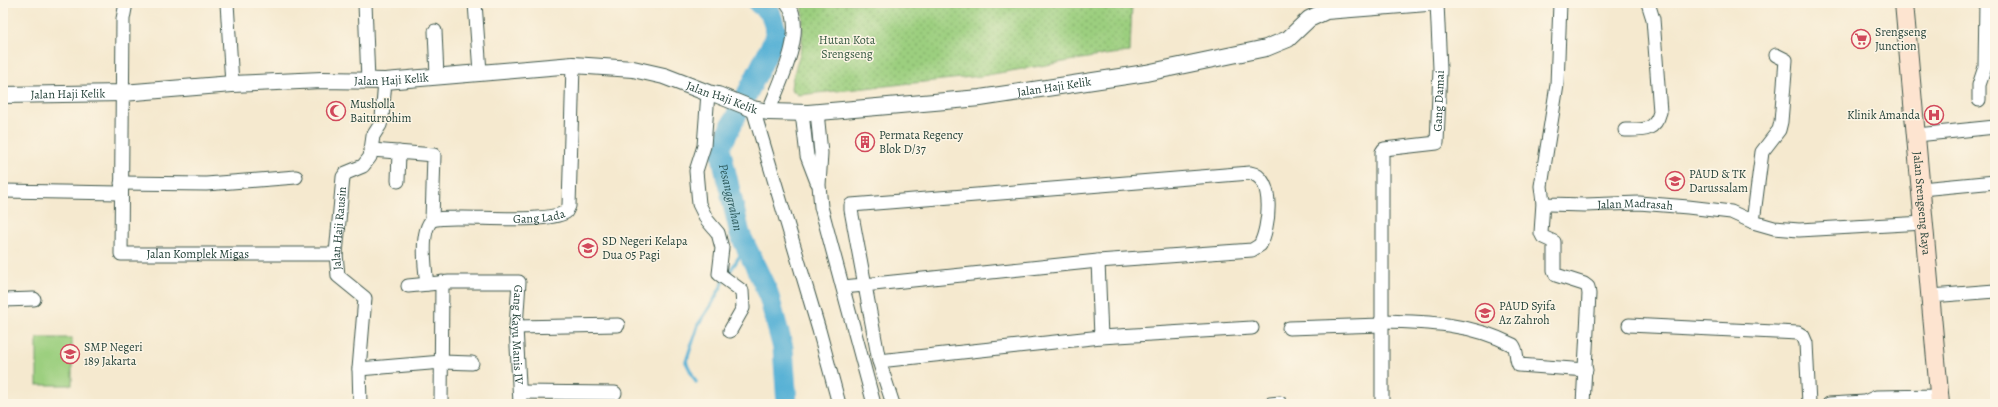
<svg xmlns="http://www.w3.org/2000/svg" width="1998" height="407" viewBox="0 0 1998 407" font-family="Alegreya,serif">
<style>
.park{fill:url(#park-dots);stroke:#5e865a}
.pitch{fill:#9ccf7f;stroke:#5e865a}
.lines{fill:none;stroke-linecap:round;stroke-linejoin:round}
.stream{stroke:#57b1d5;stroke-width:3.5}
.river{stroke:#57b1d5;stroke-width:21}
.minor-casing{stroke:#3f574b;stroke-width:15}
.tertiary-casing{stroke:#3f574b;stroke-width:18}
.secondary-casing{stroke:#3f574b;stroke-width:20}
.minor{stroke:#fff;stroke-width:13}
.tertiary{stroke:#fff;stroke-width:16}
.secondary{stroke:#fde4d0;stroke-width:18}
.labels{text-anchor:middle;stroke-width:3;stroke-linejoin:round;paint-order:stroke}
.poi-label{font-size:12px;fill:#1f3d34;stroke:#fcf5e5;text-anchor:start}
.park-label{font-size:12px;fill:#385a43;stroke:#fcf5e5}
.street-label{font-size:12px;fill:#1f3d34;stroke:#fcf5e5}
.water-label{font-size:13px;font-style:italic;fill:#2d5a5c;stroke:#fcf5e5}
</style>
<defs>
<pattern id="park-dots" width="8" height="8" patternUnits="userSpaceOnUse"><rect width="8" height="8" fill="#9ccf7f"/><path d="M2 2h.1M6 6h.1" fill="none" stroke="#7fa969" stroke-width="1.8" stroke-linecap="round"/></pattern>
</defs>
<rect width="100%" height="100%" fill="#fcf5e5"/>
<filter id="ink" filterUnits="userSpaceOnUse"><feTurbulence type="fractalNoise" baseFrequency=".025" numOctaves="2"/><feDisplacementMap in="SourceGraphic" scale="8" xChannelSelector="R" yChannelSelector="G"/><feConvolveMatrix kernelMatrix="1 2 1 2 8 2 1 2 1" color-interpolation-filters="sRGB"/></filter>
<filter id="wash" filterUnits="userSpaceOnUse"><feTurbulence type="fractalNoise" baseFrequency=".012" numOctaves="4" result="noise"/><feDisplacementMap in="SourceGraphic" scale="16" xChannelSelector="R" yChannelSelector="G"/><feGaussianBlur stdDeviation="0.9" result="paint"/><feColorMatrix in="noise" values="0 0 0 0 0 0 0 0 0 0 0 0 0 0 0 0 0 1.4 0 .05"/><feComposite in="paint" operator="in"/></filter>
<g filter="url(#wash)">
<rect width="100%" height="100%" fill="#f5e9cf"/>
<!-- park -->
<polygon class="park" points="803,3 1132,3 1130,52 1111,54 981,76 798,95 791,89 792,81 802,46"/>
<!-- pitch -->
<rect class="pitch" x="37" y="338" width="35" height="47"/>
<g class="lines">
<!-- stream -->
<g class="stream">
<polyline points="727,276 746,246"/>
<polyline points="696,382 686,362 698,325 713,302 724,281"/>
</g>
<!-- river -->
<path class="river" id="s1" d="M758,3L770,12L777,34L720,148L740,234L768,293L783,348L787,404"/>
</g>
</g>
<g filter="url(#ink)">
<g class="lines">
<!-- minor casing -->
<g class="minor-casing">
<g id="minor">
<path id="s2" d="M126,3L123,19L121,254H336"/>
<polyline points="227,3 232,84"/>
<polyline points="365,3 368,81"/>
<polyline points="475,3 480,72"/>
<path id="s3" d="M1560,3L1557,85L1541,186L1543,202L1548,204L1585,205L1639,203L1688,207L1731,212L1753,222L1774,228L1799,230L1924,223"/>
<polyline points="435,31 437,76"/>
<polyline points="708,93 704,146 696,171 699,204 707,220 718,233 722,248 719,274 742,291 743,308 730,331"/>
<polyline points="1979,100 1979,85 1985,67 1986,3"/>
<polyline points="753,109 819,330 839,404"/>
<path d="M768,112C779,85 808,28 787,3"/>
<polyline points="817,112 821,153 819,185 821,207 874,404"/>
<polyline points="802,113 807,156 817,182"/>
<path d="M1625,130C1642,130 1655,132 1660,112L1653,19L1648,3"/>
<polyline points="1917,135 1995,127"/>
<polyline points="372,150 434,155 432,220"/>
<polyline points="398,181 399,152"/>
<polyline points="121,183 206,184 296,177"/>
<polyline points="1921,189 1995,182"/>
<polyline points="3,191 120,193"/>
<polyline points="1543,202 1541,233 1543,237 1554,242 1554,270 1556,275 1584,284 1588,287 1589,294 1583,404"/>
<polyline points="1753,222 1762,152 1779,130 1781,122 1786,60 1776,55"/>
<polyline points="1098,261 1101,337"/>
<path id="s4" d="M427,284C425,269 420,231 432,220C439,218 448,218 456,218C481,217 547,223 566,212L569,206L573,65"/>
<path id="s5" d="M408,286L449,282H519L516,327L520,404"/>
<path d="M843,287L864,285L1098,261L1252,250L1260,245C1269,229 1276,177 1250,173L851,205V210L879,361L893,404"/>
<polyline points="1931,296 1995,291"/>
<polyline points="3,300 34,299"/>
<path d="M1381,321C1427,322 1471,323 1513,345C1518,351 1515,358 1519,365L1586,370"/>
<polyline points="1629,325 1798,333 1803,336 1806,343 1809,404"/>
<polyline points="516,327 618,325"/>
<polyline points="1289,328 1381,325"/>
<polyline points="879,361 1101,337 1252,328"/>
<polyline points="359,369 442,362 472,363"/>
<polyline points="520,392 615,393"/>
<polyline points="1865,402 1876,397 1940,396"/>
<path id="s6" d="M360,404L359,369L365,298L338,276L336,254L343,177L346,173L363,166L370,157L373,136L380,125L382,118L385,81"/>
<polyline points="441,404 442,282"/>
<polyline points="1270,404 1280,403"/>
<path id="s7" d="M1382,404V152L1384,149L1437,143L1440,69L1437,3"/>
<polyline points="1829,404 1865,402 1872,404"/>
</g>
</g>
<!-- tertiary casing -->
<g class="tertiary-casing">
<g id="tertiary">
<path id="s8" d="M3,95L123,93L232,84L322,80L385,81L573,65L633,69L664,76L708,93L718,95L753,109L768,112L808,113L980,98L1146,73L1266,48L1288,39L1309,19L1326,11L1427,3"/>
</g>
</g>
<!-- secondary casing -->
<g class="secondary-casing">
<g id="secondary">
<path id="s9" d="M1904,3L1940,404"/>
</g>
</g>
<!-- minor -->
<use href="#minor" class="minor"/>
<!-- tertiary -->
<use href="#tertiary" class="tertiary"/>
<!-- secondary -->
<use href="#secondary" class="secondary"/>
</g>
</g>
<!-- icons -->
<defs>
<g id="supermarket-ring" transform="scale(1)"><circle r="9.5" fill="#fcf5e5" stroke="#d1495b" stroke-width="1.5"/><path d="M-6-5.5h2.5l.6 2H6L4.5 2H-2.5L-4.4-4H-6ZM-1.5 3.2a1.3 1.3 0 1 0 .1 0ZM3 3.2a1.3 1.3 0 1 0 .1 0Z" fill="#d1495b"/></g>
<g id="mosque-ring" transform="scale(1)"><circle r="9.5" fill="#fcf5e5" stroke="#d1495b" stroke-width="1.5"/><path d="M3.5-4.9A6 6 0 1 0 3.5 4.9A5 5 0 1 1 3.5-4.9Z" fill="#d1495b"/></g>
<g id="hospital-ring" transform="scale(1)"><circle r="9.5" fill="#fcf5e5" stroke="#d1495b" stroke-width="1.5"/><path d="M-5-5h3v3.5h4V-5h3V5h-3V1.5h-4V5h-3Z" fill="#d1495b"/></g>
<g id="building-ring" transform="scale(1)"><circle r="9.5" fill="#fcf5e5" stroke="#d1495b" stroke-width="1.5"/><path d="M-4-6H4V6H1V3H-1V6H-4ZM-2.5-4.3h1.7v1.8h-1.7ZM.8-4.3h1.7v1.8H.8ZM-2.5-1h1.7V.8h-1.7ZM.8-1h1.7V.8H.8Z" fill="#d1495b"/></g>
<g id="school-ring" transform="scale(1)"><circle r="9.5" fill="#fcf5e5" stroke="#d1495b" stroke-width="1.5"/><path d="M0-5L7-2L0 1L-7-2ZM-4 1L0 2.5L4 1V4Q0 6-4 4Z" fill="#d1495b"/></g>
</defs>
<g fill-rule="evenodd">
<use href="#supermarket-ring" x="1861" y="39"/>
<use href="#mosque-ring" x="336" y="111"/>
<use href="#hospital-ring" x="1934" y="115"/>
<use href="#building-ring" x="865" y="142"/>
<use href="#school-ring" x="1675" y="181"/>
<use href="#school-ring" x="588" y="248"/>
<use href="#school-ring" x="1485" y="313"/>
<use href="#school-ring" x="70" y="354"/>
</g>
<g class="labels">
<!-- poi labels -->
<g class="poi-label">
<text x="1875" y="36">Srengseng<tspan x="1875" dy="14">Junction</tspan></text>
<text x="350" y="108">Musholla<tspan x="350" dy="14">Baiturrohim</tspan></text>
<text x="1920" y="119" text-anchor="end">Klinik Amanda</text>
<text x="879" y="139">Permata Regency<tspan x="879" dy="14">Blok D/37</tspan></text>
<text x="1689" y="178">PAUD &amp; TK<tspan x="1689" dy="14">Darussalam</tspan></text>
<text x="602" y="245">SD Negeri Kelapa<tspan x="602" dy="14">Dua 05 Pagi</tspan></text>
<text x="1499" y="310">PAUD Syifa<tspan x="1499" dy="14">Az Zahroh</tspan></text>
<text x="84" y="351">SMP Negeri<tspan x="84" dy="14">189 Jakarta</tspan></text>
</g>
<!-- park labels -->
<g class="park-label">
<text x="847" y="44">Hutan Kota<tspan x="847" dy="14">Srengseng</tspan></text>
</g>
<!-- street labels -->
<g class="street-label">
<text dy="4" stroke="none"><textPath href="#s8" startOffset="389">Jalan Haji Kelik</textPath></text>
<text dy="4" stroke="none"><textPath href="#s8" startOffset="1061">Jalan Haji Kelik</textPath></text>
<text dy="4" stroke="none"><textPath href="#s8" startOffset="65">Jalan Haji Kelik</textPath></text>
<text dy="4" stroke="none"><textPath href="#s8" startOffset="725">Jalan Haji Kelik</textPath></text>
<text dy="4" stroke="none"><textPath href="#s7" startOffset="351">Gang Damai</textPath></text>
<text dy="4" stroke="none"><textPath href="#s9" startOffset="201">Jalan Srengseng Raya</textPath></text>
<text dy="4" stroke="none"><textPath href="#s3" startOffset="293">Jalan Madrasah</textPath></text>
<text dy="4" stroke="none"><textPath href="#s4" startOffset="173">Gang Lada</textPath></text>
<text dy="4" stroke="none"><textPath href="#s6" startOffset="189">Jalan Haji Rausin</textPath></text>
<text dy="4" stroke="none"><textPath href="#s2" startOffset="328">Jalan Komplek Migas</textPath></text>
<text dy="4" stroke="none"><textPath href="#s5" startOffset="164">Gang Kayu Manis IV</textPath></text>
</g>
<!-- water labels -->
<g class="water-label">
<text dy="5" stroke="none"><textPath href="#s1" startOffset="216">Pesanggrahan</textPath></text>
</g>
</g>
<!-- margin -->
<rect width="1998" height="407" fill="none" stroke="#fcf5e5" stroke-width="16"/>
</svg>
